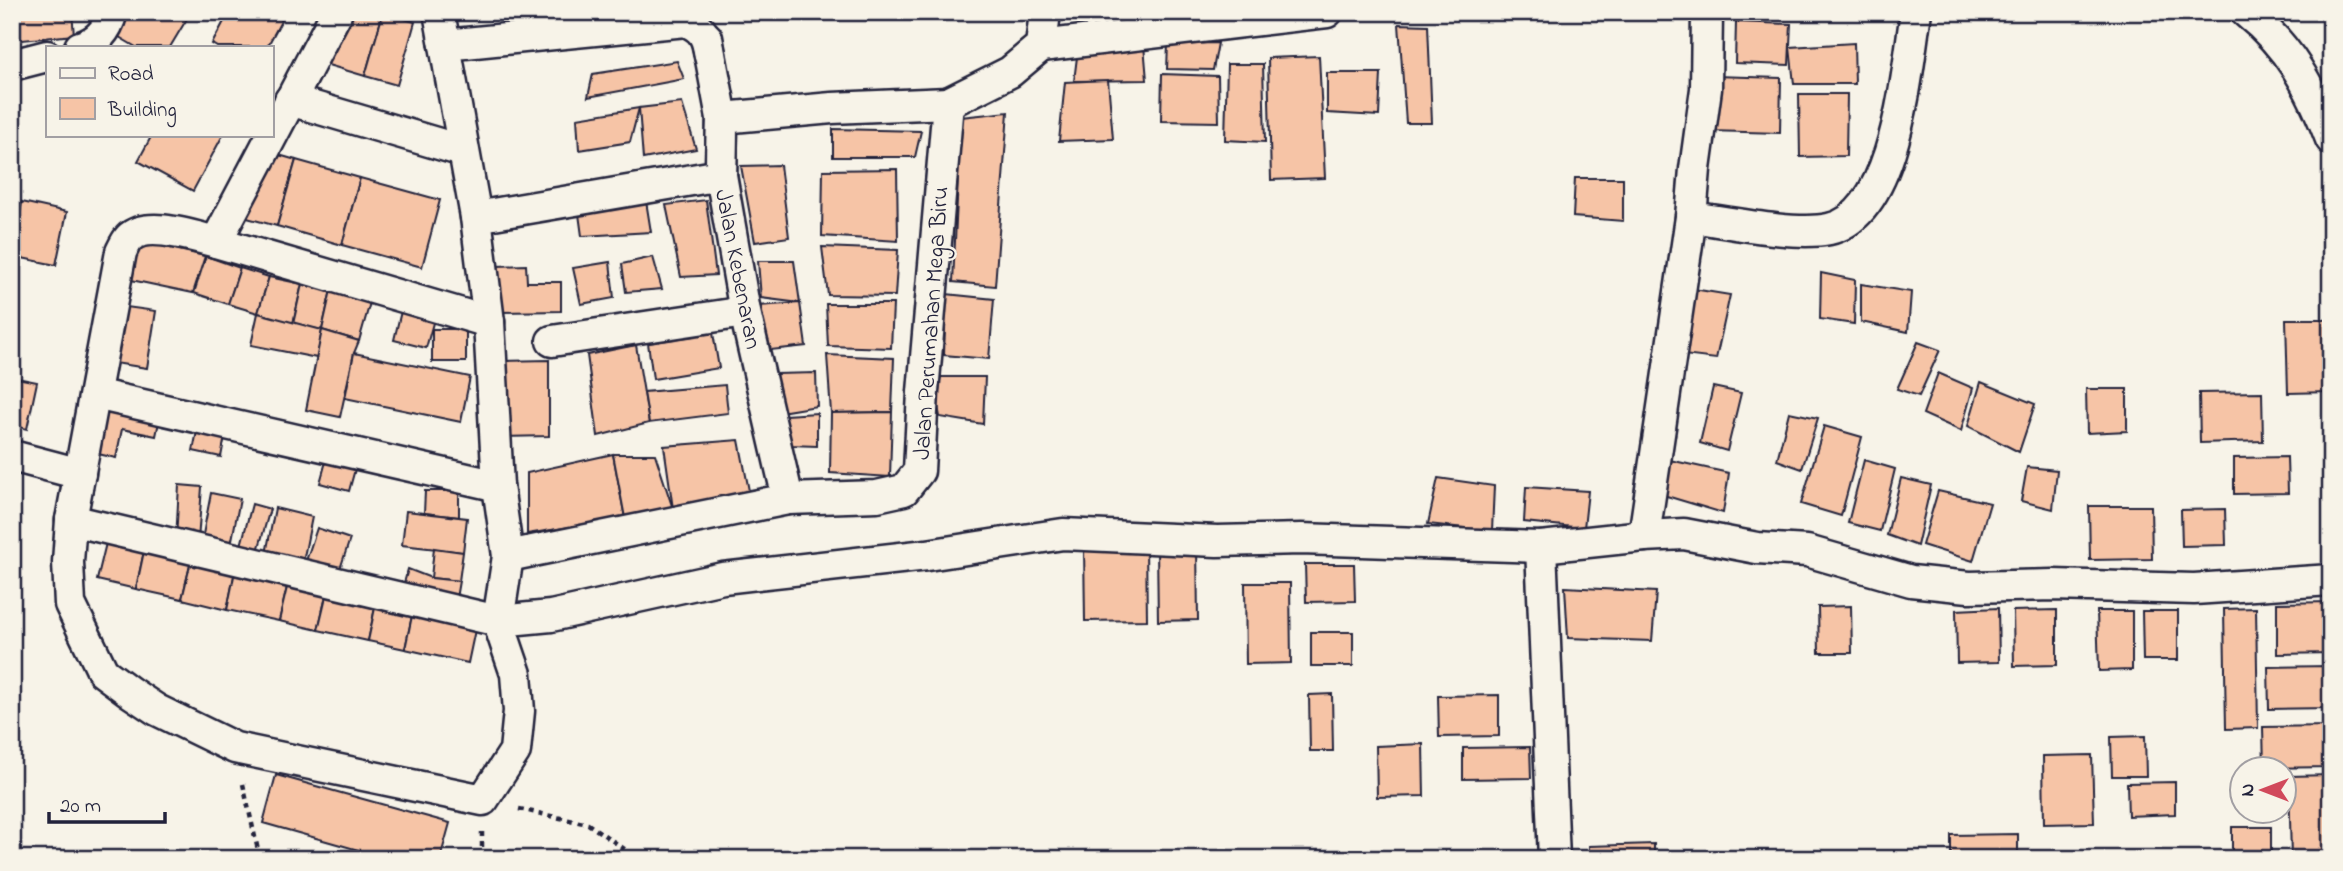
<svg xmlns="http://www.w3.org/2000/svg" width="2343" height="871" viewBox="0 0 2343 871" font-family="'Indie Flower',sans-serif">
<style>
.building{fill:#f6c4a6;stroke:#22223b;stroke-width:2}
.lines{fill:none;stroke-linecap:round;stroke-linejoin:round}
.street-casing{stroke:#22223b;stroke-width:35}
.path{stroke:#22223b;stroke-width:4.5;stroke-dasharray:5 5;stroke-linecap:butt}
.street{stroke:#f7f3e8;stroke-width:30}
.labels{text-anchor:middle;stroke-width:5;stroke-linejoin:round;paint-order:stroke}
.street-label{font-size:24px;fill:#22223b;stroke:#f7f3e8}
</style>
<rect width="100%" height="100%" fill="#f7f3e8"/>
<filter id="ink" filterUnits="userSpaceOnUse"><feTurbulence type="fractalNoise" baseFrequency=".0143" numOctaves="2"/><feDisplacementMap in="SourceGraphic" scale="14" xChannelSelector="R" yChannelSelector="G"/><feConvolveMatrix kernelMatrix="1 2 1 2 8 2 1 2 1" color-interpolation-filters="sRGB"/></filter>
<g filter="url(#ink)">
<!-- building -->
<g class="building">
<polygon points="12,12 72,12 74,35 12,41"/>
<polygon points="127,12 191,12 170,47 136,47 114,34"/>
<polygon points="229,12 286,12 267,47 217,47 212,44"/>
<polygon points="342,12 383,13 365,76 328,65"/>
<polygon points="383,13 415,22 397,85 365,76"/>
<polygon points="1736,22 1791,24 1789,65 1735,63"/>
<polygon points="1399,24 1428,25 1432,123 1406,123"/>
<polygon points="1218,43 1213,70 1167,69 1168,44"/>
<polygon points="1854,43 1855,84 1794,84 1790,47"/>
<polygon points="1144,45 1147,80 1074,81 1078,49"/>
<polygon points="1319,56 1325,178 1271,180 1268,58"/>
<polygon points="677,61 684,79 588,97 593,74"/>
<polygon points="1227,64 1263,64 1265,142 1225,140"/>
<polygon points="1327,73 1381,73 1379,116 1327,113"/>
<polygon points="1162,74 1218,76 1219,122 1161,121"/>
<polygon points="1714,76 1781,78 1780,133 1709,131"/>
<polygon points="1108,80 1113,139 1059,141 1065,82"/>
<polygon points="1799,94 1847,94 1846,156 1800,157"/>
<polygon points="682,103 696,149 643,159 639,108"/>
<polygon points="639,108 630,142 579,150 577,118"/>
<polygon points="1008,112 995,286 953,282 961,117"/>
<polygon points="833,129 921,131 915,157 833,157"/>
<polygon points="152,135 223,135 193,191 138,161"/>
<polygon points="265,151 296,160 277,226 247,218"/>
<polygon points="296,160 360,178 342,245 277,226"/>
<polygon points="780,165 789,237 755,242 741,166"/>
<polygon points="897,169 898,241 822,236 823,170"/>
<polygon points="360,178 440,200 422,267 342,245"/>
<polygon points="1575,178 1623,178 1623,221 1573,217"/>
<polygon points="12,200 22,202 12,251"/>
<polygon points="706,200 716,275 681,277 666,205"/>
<polygon points="646,201 651,232 582,236 579,214"/>
<polygon points="22,202 67,212 56,265 12,256"/>
<polygon points="130,239 205,256 193,293 117,277"/>
<polygon points="822,247 898,250 895,296 828,295"/>
<polygon points="206,256 240,268 228,304 194,293"/>
<polygon points="653,257 662,289 626,292 622,264"/>
<polygon points="758,261 794,261 800,303 761,298"/>
<polygon points="610,262 614,298 581,304 573,268"/>
<polygon points="526,265 527,282 561,282 561,311 498,312 497,266"/>
<polygon points="240,268 269,277 258,313 228,304"/>
<polygon points="1821,273 1855,280 1854,324 1820,319"/>
<polygon points="269,277 302,284 293,324 258,313"/>
<polygon points="302,284 331,290 322,330 293,324"/>
<polygon points="1861,284 1911,292 1908,332 1861,322"/>
<polygon points="1693,289 1730,295 1716,359 1683,355"/>
<polygon points="331,290 371,299 359,341 322,330"/>
<polygon points="946,294 994,299 989,359 944,355"/>
<polygon points="403,303 436,312 426,348 394,340"/>
<polygon points="800,303 806,346 771,350 758,306"/>
<polygon points="826,304 893,304 891,348 828,346"/>
<polygon points="119,306 156,311 147,368 108,362"/>
<polygon points="258,313 322,330 317,358 251,345"/>
<polygon points="2286,319 2331,319 2331,392 2288,393"/>
<rect x="432" y="329" width="34" height="33"/>
<polygon points="322,330 359,341 354,353 340,417 306,410"/>
<polygon points="713,333 719,368 653,379 648,343"/>
<polygon points="1918,342 1940,350 1919,396 1897,389"/>
<polygon points="636,345 649,423 598,436 587,355"/>
<polygon points="354,353 470,377 461,422 345,398"/>
<polygon points="827,355 894,358 892,412 831,413"/>
<polygon points="549,360 549,436 501,437 500,361"/>
<polygon points="816,373 817,406 780,412 776,374"/>
<polygon points="1938,373 1973,388 1961,431 1923,414"/>
<polygon points="12,377 37,382 27,429 12,425"/>
<polygon points="941,377 985,377 983,424 940,417 936,395"/>
<polygon points="1981,382 2035,404 2019,452 1968,426"/>
<polygon points="725,385 728,413 649,423 644,392"/>
<polygon points="1713,387 1741,393 1727,451 1700,443"/>
<polygon points="2086,389 2127,389 2127,431 2087,433"/>
<polygon points="2262,392 2263,441 2200,443 2199,393"/>
<polygon points="99,405 160,417 156,436 122,429 116,458 89,452"/>
<polygon points="892,412 890,477 830,473 831,413"/>
<polygon points="1789,412 1818,418 1802,469 1777,460"/>
<polygon points="817,413 817,446 790,445 785,415"/>
<polygon points="198,426 226,431 221,457 193,451"/>
<polygon points="1824,426 1862,437 1841,516 1801,504"/>
<polygon points="739,440 751,501 673,509 664,446"/>
<polygon points="328,454 357,462 349,491 320,483"/>
<polygon points="613,454 625,518 527,534 527,473"/>
<polygon points="613,454 655,454 673,509 625,518"/>
<polygon points="2287,457 2288,493 2234,494 2234,458"/>
<polygon points="1665,459 1729,473 1723,513 1660,494"/>
<polygon points="1864,460 1895,469 1880,531 1848,523"/>
<polygon points="2027,467 2057,470 2053,509 2021,501"/>
<polygon points="1438,478 1494,486 1492,531 1428,524"/>
<polygon points="1901,478 1931,485 1917,546 1887,535"/>
<polygon points="179,485 202,487 198,541 176,540"/>
<polygon points="1526,487 1588,491 1584,528 1524,522"/>
<polygon points="425,491 459,491 459,517 424,513"/>
<polygon points="1938,491 1990,503 1973,561 1922,545"/>
<polygon points="211,493 240,499 230,550 201,545"/>
<polygon points="252,504 270,509 256,558 239,553"/>
<polygon points="2089,506 2151,506 2152,559 2090,560"/>
<polygon points="275,508 312,517 302,567 265,559"/>
<polygon points="2225,509 2226,545 2182,546 2181,510"/>
<polygon points="406,511 467,518 463,552 402,545"/>
<polygon points="317,528 350,539 337,578 304,567"/>
<polygon points="106,543 144,551 136,589 97,580"/>
<polygon points="1146,545 1147,620 1085,621 1084,546"/>
<polygon points="1197,545 1198,620 1158,621 1157,546"/>
<polygon points="434,548 463,552 459,581 431,578"/>
<polygon points="144,551 191,561 182,599 136,589"/>
<polygon points="191,561 235,571 227,610 182,599"/>
<polygon points="1305,564 1354,564 1355,601 1306,602"/>
<polygon points="408,569 431,578 459,581 455,604 402,590"/>
<polygon points="235,571 288,583 279,621 227,610"/>
<polygon points="288,583 327,592 318,630 279,621"/>
<polygon points="1245,583 1290,583 1291,663 1246,664"/>
<polygon points="1565,587 1656,592 1652,641 1568,638"/>
<polygon points="327,592 376,603 368,641 318,630"/>
<polygon points="2331,602 2331,653 2277,654 2277,603"/>
<polygon points="376,603 413,611 405,649 368,641"/>
<polygon points="1851,606 1852,653 1819,653 1818,607"/>
<polygon points="1998,608 1999,662 1957,663 1956,610"/>
<polygon points="2256,608 2258,728 2226,729 2224,609"/>
<polygon points="2057,610 2057,665 2014,666 2013,611"/>
<polygon points="413,611 476,625 468,663 405,649"/>
<polygon points="2097,611 2132,611 2132,670 2099,671"/>
<polygon points="2142,611 2178,611 2178,660 2143,660"/>
<rect x="1311" y="632" width="42" height="34"/>
<polygon points="2331,666 2331,708 2269,709 2268,667"/>
<polygon points="1332,694 1333,751 1310,751 1309,695"/>
<polygon points="1499,695 1499,736 1439,737 1438,696"/>
<polygon points="2331,726 2331,767 2264,768 2263,727"/>
<polygon points="2145,736 2146,776 2112,776 2111,737"/>
<polygon points="1423,744 1424,796 1377,797 1376,746"/>
<polygon points="1530,747 1531,778 1463,779 1463,748"/>
<polygon points="2092,755 2094,823 2044,824 2043,756"/>
<polygon points="276,775 450,823 440,859 390,859 263,823"/>
<polygon points="2331,775 2331,858 2291,858 2289,776"/>
<polygon points="2175,782 2175,814 2128,816 2127,783"/>
<rect x="2232" y="827" width="39" height="32"/>
<polygon points="2018,834 2018,859 1951,859 1951,835"/>
<polygon points="1654,844 1654,859 1589,859 1589,846"/>
</g>
<g class="lines">
<!-- street casing -->
<g class="street-casing">
<g id="street">
<path d="M337,12L216,242C195,237 147,220 129,238C126,241 123,248 121,252L71,520L68,562L70,604L103,672L130,692L157,710L235,748L483,800L515,751L519,711L516,674L498,621L508,556L498,486L489,322L476,217L439,12"/>
<path d="M2246,12C2290,47 2311,87 2331,139"/>
<polyline points="707,38 722,118 721,175 745,312 788,499"/>
<path d="M445,45L686,21C704,29 707,37 710,56"/>
<polyline points="1041,46 1327,12"/>
<path d="M80,47C98,42 107,31 112,12"/>
<polyline points="12,65 47,56"/>
<polyline points="290,100 463,151"/>
<polyline points="476,217 721,175 722,118 832,108 948,103"/>
<path d="M1691,217C1728,222 1795,236 1829,229C1897,214 1907,68 1916,12"/>
<polyline points="216,242 489,322"/>
<polyline points="552,341 745,312"/>
<polyline points="95,394 498,486"/>
<polyline points="12,456 80,474"/>
<polyline points="71,520 498,621 551,616 723,578 927,555 1063,534 1217,541 1301,539 1541,547 1644,536 1684,534 1757,548 1807,551 1911,581 1969,587 2053,585 2194,589 2331,580"/>
<polyline points="1644,536 1691,217 1695,169 1706,89 1707,12"/>
<polyline points="1541,547 1554,859"/>
<polyline points="508,556 788,499 877,496 904,490 919,471 923,392 948,103 1010,72 1041,46 1045,12"/>
</g>
</g>
<!-- path -->
<g class="path">
<polyline points="243,784 260,859"/>
<polyline points="519,809 588,824 639,859"/>
<polyline points="482,832 482,859"/>
</g>
<!-- street -->
<use href="#street" class="street"/>
</g>
</g>
<g class="labels">
<!-- street labels -->
<g class="street-label">
<text transform="translate(739 269) rotate(79)" y="8">Jalan Kebenaran</text>
<text transform="translate(930 323) rotate(-86)" y="8">Jalan Perumahan Mega Biru</text>
</g>
</g>
<!-- margin -->
<rect width="2343" height="871" fill="none" stroke="#f7f3e8" stroke-width="42"/>
<rect x="21" y="21" width="2301" height="829" fill="none" stroke="#22223b" stroke-width="2.5" filter="url(#ink)"/>
<!-- legend -->
<rect x="46" y="46" width="228" height="91" fill="#f7f3e8" stroke="#a29fa3" stroke-width="2"/>
<rect x="60" y="68" width="35" height="10" fill="#f7f3e8" stroke="#a29fa3" stroke-width="2"/>
<text x="108" y="80" font-size="21" fill="#22223b">Road</text>
<rect x="60" y="98" width="35" height="21" fill="#f6c4a6" stroke="#a29fa3" stroke-width="2"/>
<text x="108" y="116" font-size="21" fill="#22223b">Building</text>
<!-- north arrow -->
<g transform="translate(2263 790) rotate(270)"><circle r="33" fill="#f7f3e8" stroke="#a29fa3" stroke-width="2"/>
<path d="M0-5L12 26L0 18L-12 26Z" fill="#d1495b"/>
<text y="-10" font-size="19" font-weight="bold" text-anchor="middle" fill="#22223b">N</text>
</g>
<!-- scale -->
<path d="M49 812v10h116v-10" fill="none" stroke="#22223b" stroke-width="3.5"/>
<text x="60" y="812" font-size="21" fill="#22223b" stroke="#f7f3e8" stroke-width="5" paint-order="stroke">20 m</text>
</svg>
